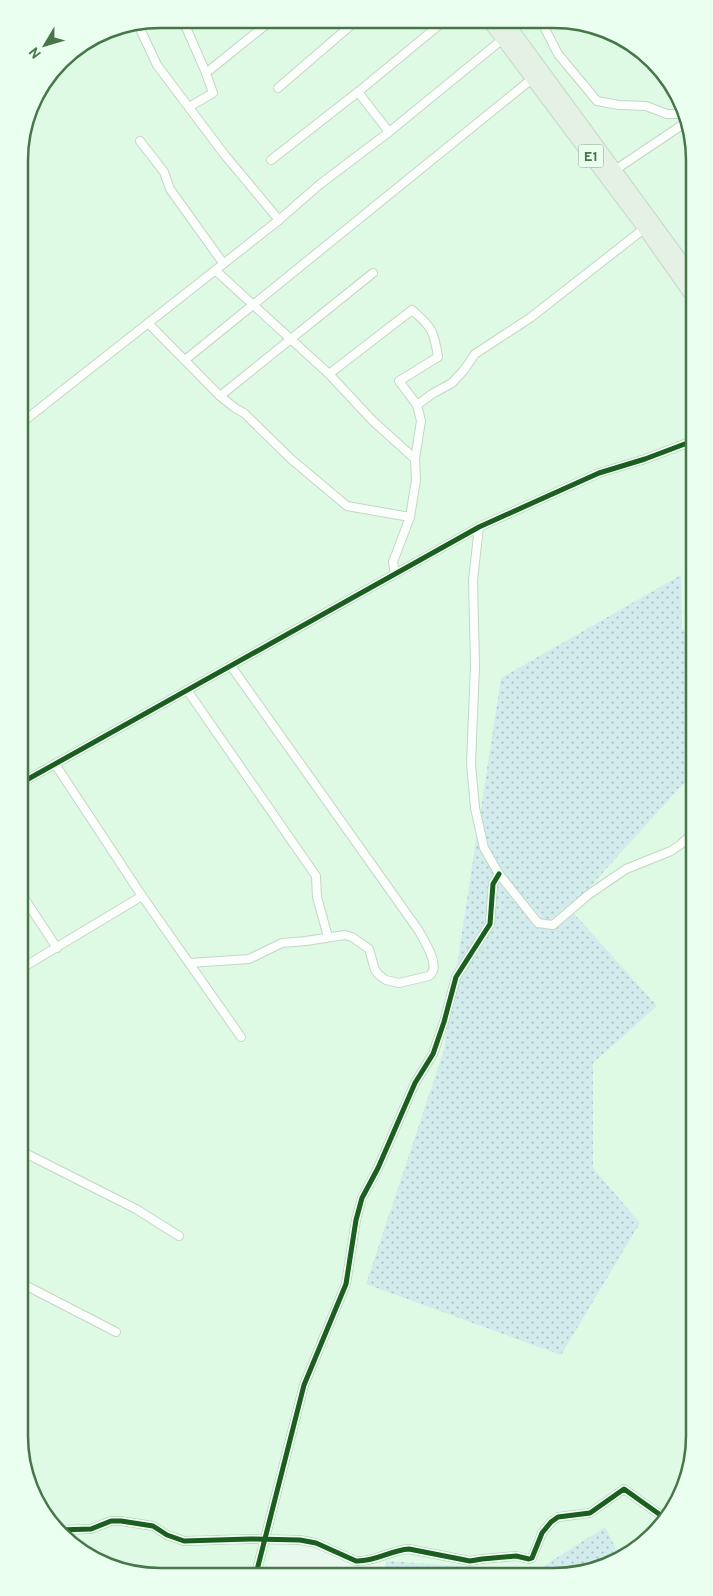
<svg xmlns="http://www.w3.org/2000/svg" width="713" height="1596" viewBox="0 0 713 1596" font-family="Overpass,sans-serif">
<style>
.residential{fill:#defae5}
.grass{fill:url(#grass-dots)}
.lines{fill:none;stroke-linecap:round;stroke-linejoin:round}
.street-casing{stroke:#c3d7c5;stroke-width:10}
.highway-casing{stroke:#c4d7c6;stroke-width:16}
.street{stroke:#fcfefc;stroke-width:8}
.highway{stroke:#e4f1e4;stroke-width:14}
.cycleway-casing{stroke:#eafff0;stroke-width:8}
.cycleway{stroke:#1b5e20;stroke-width:5}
.labels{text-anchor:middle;stroke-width:4;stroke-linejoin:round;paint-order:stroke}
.shield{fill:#eafff0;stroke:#78a07a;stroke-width:1}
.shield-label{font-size:14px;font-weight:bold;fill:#477748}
.rim{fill:none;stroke:#477748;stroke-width:2.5}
</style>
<defs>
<pattern id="grass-dots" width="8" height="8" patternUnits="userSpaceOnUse" patternTransform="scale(1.25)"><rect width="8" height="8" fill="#d2ebec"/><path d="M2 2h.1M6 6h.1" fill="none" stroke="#acc3c1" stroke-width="1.8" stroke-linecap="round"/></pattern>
</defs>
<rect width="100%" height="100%" fill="#e8f8ed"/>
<!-- residential -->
<polygon class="residential" points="159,19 581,21 647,54 689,122 691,640 682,628 681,575 501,678 444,1050 366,1284 561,1354 640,1223 593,1168 593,1063 657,1006 570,909 692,774 694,1446 684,1490 660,1529 619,1555 605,1527 536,1571 386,1561 360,1567 316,1547 274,1546 264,1574 132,1575 66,1542 24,1474 19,150 33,97 66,54 106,29"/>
<!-- grass -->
<g class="grass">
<polygon points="681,575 682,628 691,640 692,774 570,909 657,1006 593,1063 593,1168 640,1223 561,1355 366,1284 444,1050 501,678"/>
<polygon points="605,1527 619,1555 591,1572 384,1573 386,1561 536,1571"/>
</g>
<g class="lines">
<!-- street casing -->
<g class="street-casing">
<g id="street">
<polyline points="193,19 185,25 206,73"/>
<polyline points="541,21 558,54 597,101 619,105 646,106 667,114 684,114"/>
<polyline points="142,22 141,31 157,65 224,154 279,220"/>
<polyline points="278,88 357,20"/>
<polyline points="358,92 389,132"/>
<polyline points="189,107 213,93 206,73 273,19"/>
<polyline points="140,141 164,172 170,189 223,263"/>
<polyline points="271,160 358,92 444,21"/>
<polyline points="615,170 688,121"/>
<polyline points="215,270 329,374 373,421 415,459"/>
<polyline points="148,323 220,396 235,408 244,413 291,459 347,506 410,517"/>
<polyline points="185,360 533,78"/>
<path d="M329,374L412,310C432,327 434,331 438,357L399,381L417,405L421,421L415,459L416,480L410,517L393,562L395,574"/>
<polyline points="220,396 373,273"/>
<polyline points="417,405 432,394 452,383 464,370 475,354 530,318 645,228"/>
<polyline points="20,424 279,220 319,185 389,132 504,38"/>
<polyline points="479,527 473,580 475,666 471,764 475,808 484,848 499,874 538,923 553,925 588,895 626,869 671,851 681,844 692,834"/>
<polyline points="187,690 316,876 317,897 328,937"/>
<polyline points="55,764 142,896 241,1037"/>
<polyline points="21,783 479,527 599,473 645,459 690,442"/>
<polyline points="22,895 57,948"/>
<path d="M190,963L249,959L282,943L306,941L345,935L352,937L369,949L375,970L379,975L386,980L399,983L429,976C442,967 424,941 419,931L231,666"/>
<polyline points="22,968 142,896"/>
<polyline points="23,1152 136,1209 179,1236"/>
<polyline points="23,1284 116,1332"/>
<path d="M59,1530L91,1529L111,1521H121L153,1526L167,1535L184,1541L250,1539L300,1540L316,1543L356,1561C375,1562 391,1550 409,1549L470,1561L482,1559L516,1556L529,1559L532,1558L542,1533L551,1522L558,1517L590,1513L624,1489L666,1519"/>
<polyline points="256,1574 304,1385 346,1284 356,1220 362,1198 378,1168 415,1083 433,1054 444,1022 456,977 490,924 493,884 499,874"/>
</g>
</g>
<!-- highway casing -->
<g class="highway-casing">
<g id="highway">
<polyline points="490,21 645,228 690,292"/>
<polyline points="505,21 690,274"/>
</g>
</g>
<!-- street -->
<use href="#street" class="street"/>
<!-- highway -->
<use href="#highway" class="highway"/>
<!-- cycleway casing -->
<g class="cycleway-casing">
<g id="cycleway">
<polyline points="21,783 479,527 599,473 645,459 690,442"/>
<path d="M59,1530L91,1529L111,1521H121L153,1526L167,1535L184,1541L250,1539L300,1540L316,1543L356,1561C375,1562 391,1550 409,1549L470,1561L482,1559L516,1556L529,1559L532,1558L542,1533L551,1522L558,1517L590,1513L624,1489L666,1519"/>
<polyline points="256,1574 304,1385 346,1284 356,1220 362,1198 378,1168 415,1083 433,1054 444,1022 456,977 490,924 493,884 499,874"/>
</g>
</g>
<!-- cycleway -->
<use href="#cycleway" class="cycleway"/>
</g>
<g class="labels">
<!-- shield labels -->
<rect class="shield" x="578.5" y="144.5" width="25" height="23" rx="4"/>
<g class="shield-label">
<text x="591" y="161">E1</text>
</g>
</g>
<!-- crop -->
<path d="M0 0H713V1596H0ZM160 28H554A132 132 0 0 1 686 160V1436A132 132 0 0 1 554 1568H160A132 132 0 0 1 28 1436V160A132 132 0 0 1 160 28Z" fill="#eafff0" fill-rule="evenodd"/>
<path class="rim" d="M160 28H554A132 132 0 0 1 686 160V1436A132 132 0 0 1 554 1568H160A132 132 0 0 1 28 1436V160A132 132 0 0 1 160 28Z"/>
<!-- north arrow -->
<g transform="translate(45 45) rotate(232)" stroke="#eafff0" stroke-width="4" paint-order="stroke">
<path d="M0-4L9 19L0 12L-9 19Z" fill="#477748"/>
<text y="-8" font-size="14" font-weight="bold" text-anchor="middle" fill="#477748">N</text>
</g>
</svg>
